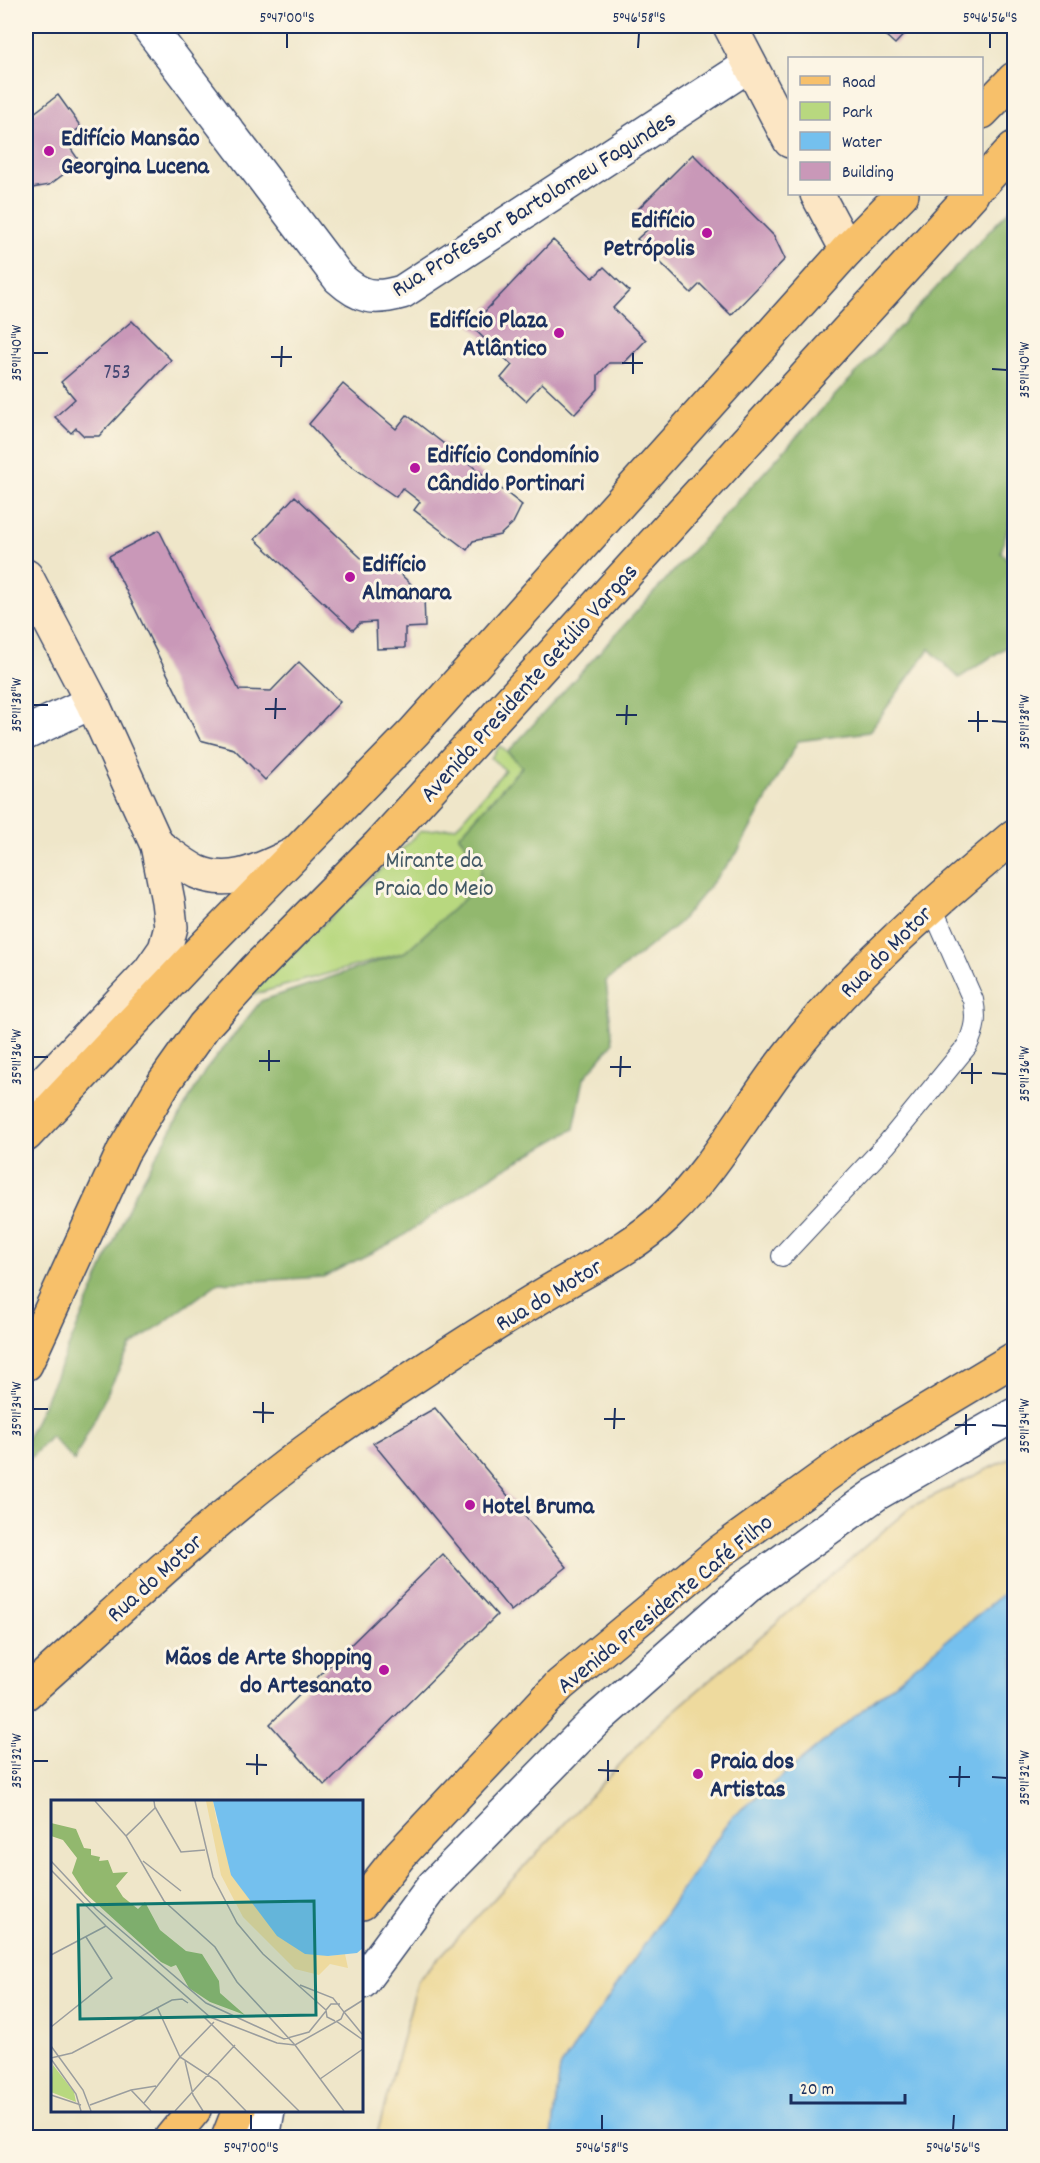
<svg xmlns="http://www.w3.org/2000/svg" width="1040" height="2163" viewBox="0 0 1040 2163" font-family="Dekko,sans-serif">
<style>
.green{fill:#b8d87f;stroke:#6a846e;stroke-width:1.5}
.forest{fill:#92b86e;stroke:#567466;stroke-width:1.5}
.sand{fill:#eeda9e;stroke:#84847e;stroke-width:1.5}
.water{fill:#74c0ee;stroke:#4878a6;stroke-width:1.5}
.building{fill:#c998b8}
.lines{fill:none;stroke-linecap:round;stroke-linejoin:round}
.lane-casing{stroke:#3b4a6e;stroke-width:22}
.street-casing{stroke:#3b4a6e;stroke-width:36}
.secondary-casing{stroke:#3b4a6e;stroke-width:36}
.primary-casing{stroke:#3b4a6e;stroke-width:36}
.lane{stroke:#fff;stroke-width:20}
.street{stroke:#fff;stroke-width:33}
.secondary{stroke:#fce6c4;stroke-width:33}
.primary{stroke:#f7c06b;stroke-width:33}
.ticks{fill:none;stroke:#1b2f5e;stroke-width:2}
.poi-dot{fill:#b5179e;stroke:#fcf5e5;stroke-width:2}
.labels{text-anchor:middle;stroke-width:6;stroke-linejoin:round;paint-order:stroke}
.number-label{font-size:21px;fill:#464974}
.poi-label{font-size:24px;font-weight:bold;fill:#1b2f5e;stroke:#fcf5e5;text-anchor:start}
.street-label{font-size:24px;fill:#1b2f5e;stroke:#fcf5e5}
.park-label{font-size:24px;fill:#425966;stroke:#fcf5e5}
.inset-road{fill:none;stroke:#9a9d9e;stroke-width:1.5}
.view{fill:#0f766e;fill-opacity:0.15;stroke:#0f766e;stroke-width:3}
.inset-edge{fill:none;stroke:#1b2f5e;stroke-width:3}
.neatline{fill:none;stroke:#1b2f5e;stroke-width:2}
.ticks-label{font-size:15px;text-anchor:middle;fill:#1b2f5e}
</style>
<rect width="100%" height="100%" fill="#fcf5e5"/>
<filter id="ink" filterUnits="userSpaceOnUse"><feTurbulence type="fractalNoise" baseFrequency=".0167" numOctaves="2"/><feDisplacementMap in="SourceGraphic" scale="12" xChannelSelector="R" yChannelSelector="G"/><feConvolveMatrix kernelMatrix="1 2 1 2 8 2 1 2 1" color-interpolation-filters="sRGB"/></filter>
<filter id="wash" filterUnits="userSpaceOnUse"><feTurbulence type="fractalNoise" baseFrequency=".008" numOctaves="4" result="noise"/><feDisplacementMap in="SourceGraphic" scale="24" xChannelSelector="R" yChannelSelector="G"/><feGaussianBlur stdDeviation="1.35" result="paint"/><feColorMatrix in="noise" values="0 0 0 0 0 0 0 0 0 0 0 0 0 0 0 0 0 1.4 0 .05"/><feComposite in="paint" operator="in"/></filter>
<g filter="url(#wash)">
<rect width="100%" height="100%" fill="#efe6c9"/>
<!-- green -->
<polygon class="green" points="500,746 522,766 459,836 483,864 475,889 405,952 248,996 421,831 456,827 505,770 491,758"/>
<!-- forest -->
<polygon class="forest" points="1014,205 1014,505 1001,552 1014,567 1014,642 959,678 929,649 869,732 798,741 737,853 679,923 606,981 613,1043 584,1078 574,1129 490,1177 395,1241 323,1277 218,1283 130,1347 74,1461 51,1436 28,1461 26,1468 26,1441 50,1390 134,1195 205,1071 261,1001 405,952 475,889 483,864 459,836 522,767 508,752 811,421"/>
<!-- sand -->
<polygon class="sand" points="1014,1456 1014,1585 731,1818 560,2068 552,2137 376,2138 418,1980 653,1729 911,1507"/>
<!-- water -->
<polygon class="water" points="1014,1585 1014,2137 552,2137 560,2068 731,1818"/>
<g id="blocks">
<!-- building -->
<g class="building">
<polygon points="875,26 912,26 895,44"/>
<polygon points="58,95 81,127 64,139 80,162 49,185 26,189 26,119"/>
<polygon points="693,154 774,236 785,259 731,315 700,284 691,293 637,239 647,230 632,215"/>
<polygon points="553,240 593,278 604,267 629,291 613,308 646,340 624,363 609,363 598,375 598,389 575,414 542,383 526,401 501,378 512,365 471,326"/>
<polygon points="132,321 171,360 99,436 84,436 76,428 71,433 55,417 75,399 61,382"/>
<polygon points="343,384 396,429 407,415 522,505 513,523 500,535 473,541 467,550 414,510 420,502 402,488 396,497 340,458 309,424"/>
<polygon points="295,496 374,570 384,559 411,584 403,591 403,597 424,596 425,627 405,628 405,648 377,649 376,622 360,623 353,630 255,539"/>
<polygon points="159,530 239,690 271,691 299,662 340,702 265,780 234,749 200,740 109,556"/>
<polygon points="435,1408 567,1567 511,1611 373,1443"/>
<polygon points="443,1554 497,1615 325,1786 270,1724"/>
</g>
</g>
</g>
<g filter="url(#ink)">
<use href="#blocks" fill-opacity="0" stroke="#3b4a6e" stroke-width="1.5"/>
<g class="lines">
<!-- lane casing -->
<g class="lane-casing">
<path id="lane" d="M782,1256L886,1145L967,1046C975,1029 977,1018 973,1000L931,905"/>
</g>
<!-- street casing -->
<g class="street-casing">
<g id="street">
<path d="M148,26L339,278C361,298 374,300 402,292L749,65"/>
<polyline points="26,733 92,702"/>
<polyline points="362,1982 433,1886 594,1722 749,1585 876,1494 1014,1415"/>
<polyline points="263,2138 268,2110"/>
</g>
</g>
<!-- secondary casing -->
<g class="secondary-casing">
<g id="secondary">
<polyline points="730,26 790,141"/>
<polyline points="817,194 847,250"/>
<polyline points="26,576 92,702 157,845 168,901 171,927 165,949 149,972 26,1101"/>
<path d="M157,845C170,854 183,865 197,872C230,887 262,869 292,855"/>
</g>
</g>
<!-- primary casing -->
<g class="primary-casing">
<g id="primary">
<polyline points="982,112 1014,79"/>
<polyline points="982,183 1014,148"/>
<polyline points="26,1135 196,955 414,732 847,250 902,194"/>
<polyline points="26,1364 123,1152 165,1081 204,1026 256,969 378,846 972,194"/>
<path d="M26,1693C122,1608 213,1518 317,1443C393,1390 471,1338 550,1291C590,1267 633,1248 667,1215C716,1168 749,1105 791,1052C856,970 934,903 1014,836"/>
<polyline points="362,1903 400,1855 560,1685 721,1551 854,1455 1014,1359"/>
<polyline points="171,2138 194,2110"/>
<polyline points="228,2138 239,2110"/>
</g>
</g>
<!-- lane -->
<use href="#lane" class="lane"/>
<!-- street -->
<use href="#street" class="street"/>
<!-- secondary -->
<use href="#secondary" class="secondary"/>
<!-- primary -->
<use href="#primary" class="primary"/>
</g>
</g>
<!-- ticks -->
<path class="ticks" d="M287,48V33M638,48L639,33M990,48V33M33,353H48M271,357H292M622,363H643M281,367L282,346M992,369L1007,370M633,374V353M33,705H48M265,709H286M616,715H637M275,719L276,698M968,721H988M992,721L1007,722M626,725L627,705M978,732V711M33,1057H48M259,1061H280M610,1067H631M269,1071V1050M961,1073H982M992,1073L1007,1074M620,1077L621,1056M972,1084V1063M33,1409H48M253,1412L274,1413M604,1419H625M263,1423V1402M955,1425H976M992,1425L1007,1426M614,1429L615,1408M966,1435V1414M33,1761H48M246,1764L267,1765M598,1770L619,1771M257,1775V1754M949,1777H970M992,1777L1007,1778M608,1781V1760M959,1787L960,1766M251,2130V2115M602,2130V2115M953,2130L954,2115"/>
<!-- markers -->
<g class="poi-dot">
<circle cx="49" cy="151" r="6"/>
<circle cx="707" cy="233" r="6"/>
<circle cx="559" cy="333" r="6"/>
<circle cx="415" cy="468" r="6"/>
<circle cx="350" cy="577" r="6"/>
<circle cx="470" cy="1505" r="6"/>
<circle cx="384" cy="1670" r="6"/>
<circle cx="698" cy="1774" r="6"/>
</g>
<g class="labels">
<!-- number labels -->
<g class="number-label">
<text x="117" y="378">753</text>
</g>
<!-- poi labels -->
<g class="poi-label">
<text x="61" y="145">Edifício Mansão<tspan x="61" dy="28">Georgina Lucena</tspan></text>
<text x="695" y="227" text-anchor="end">Edifício<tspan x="695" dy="28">Petrópolis</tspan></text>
<text x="547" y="327" text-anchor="end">Edifício Plaza<tspan x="547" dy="28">Atlântico</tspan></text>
<text x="427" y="462">Edifício Condomínio<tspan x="427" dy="28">Cândido Portinari</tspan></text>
<text x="362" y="571">Edifício<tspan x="362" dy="28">Almanara</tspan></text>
<text x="482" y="1513">Hotel Bruma</text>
<text x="372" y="1664" text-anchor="end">Mãos de Arte Shopping<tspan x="372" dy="28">do Artesanato</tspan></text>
<text x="710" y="1768">Praia dos<tspan x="710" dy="28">Artistas</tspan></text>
</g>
<!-- street labels -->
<g class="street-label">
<text transform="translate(533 203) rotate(-32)" y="8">Rua Professor Bartolomeu Fagundes</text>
<text transform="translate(528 682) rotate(-48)" y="8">Avenida Presidente Getúlio Vargas</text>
<text transform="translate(885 951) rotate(-45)" y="8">Rua do Motor</text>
<text transform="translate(548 1294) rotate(-31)" y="8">Rua do Motor</text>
<text transform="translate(154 1577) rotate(-42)" y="8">Rua do Motor</text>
<text transform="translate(664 1603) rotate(-39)" y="8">Avenida Presidente Café Filho</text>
</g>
<!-- park labels -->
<g class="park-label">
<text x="434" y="867">Mirante da<tspan x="434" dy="28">Praia do Meio</tspan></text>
</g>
</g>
<!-- overview -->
<g transform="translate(51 1800)">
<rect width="312" height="312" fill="#efe6c9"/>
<path d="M2,265L23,292L25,302L0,292Z" fill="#b8d87f"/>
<path d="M0,23L25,29L33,48L40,49V55L49,57L48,61L57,60L62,73L77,72L65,86L72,97L87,109L94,102L109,130L135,151L151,154L168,181L169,193L194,215L159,202L138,188L125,165L120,167L110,162L34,93L21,73L26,58L12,40L0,36Z" fill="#92b86e"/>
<path d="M155,1H162L166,23L277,156L294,154L297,168L279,164L268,175L244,169L192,117L170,75Z" fill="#eeda9e"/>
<path d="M162,1H312V148L306,153L277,156L254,154L226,136L180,75Z" fill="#74c0ee"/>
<path class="inset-road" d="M44,1L75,36M103,1L104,8L75,36L113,101L164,147L186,182L244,245L293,311M144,1L162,77L186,123L212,154L275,210M104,7L130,52L154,50M0,61L45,109L155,203L233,239L258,232L275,211M92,61L130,91M0,70L55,126L159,217L226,243L244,245L290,219L293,212L282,198L249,185M0,155L55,126M106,207L129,257L166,281L195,311M293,212L312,200M293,212L311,234M152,216L248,311M284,221L276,217L275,210L280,204H289M285,221L312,240M0,227L61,178L35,137M0,246L32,290L40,311M0,258L21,253L121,200L131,199L137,203M0,259L25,294L30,311M134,261L142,295L152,311M269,279L312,249M80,290L100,311M0,295L30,305M93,303L129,257L163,222M39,305L80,290L105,286M124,311L184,245"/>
<path class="view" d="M263,101L265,215L29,219L27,105Z"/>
<rect width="312" height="312" class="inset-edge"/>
</g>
<!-- margin -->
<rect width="1040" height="2163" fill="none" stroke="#fcf5e5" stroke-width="66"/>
<!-- legend -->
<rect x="788" y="57" width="195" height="138" fill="#fcf5e5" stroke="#a2a6af" stroke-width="1.5"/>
<rect x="800" y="76" width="30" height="9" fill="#f7c06b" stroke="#a2a6af" stroke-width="1.5"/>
<text x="842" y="87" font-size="18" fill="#1b2f5e">Road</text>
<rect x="800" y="102" width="30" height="18" fill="#b8d87f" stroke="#a2a6af" stroke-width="1.5"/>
<text x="842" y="117" font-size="18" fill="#1b2f5e">Park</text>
<rect x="800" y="132" width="30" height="18" fill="#74c0ee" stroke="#a2a6af" stroke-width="1.5"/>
<text x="842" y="147" font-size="18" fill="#1b2f5e">Water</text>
<rect x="800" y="162" width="30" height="18" fill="#c998b8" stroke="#a2a6af" stroke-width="1.5"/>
<text x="842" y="177" font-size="18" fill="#1b2f5e">Building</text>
<!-- scale -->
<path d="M791 2094v9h114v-9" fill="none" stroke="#1b2f5e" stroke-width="3"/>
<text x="800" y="2094" font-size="18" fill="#1b2f5e" stroke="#fcf5e5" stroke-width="4.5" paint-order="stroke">20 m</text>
<rect x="33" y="33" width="974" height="2097" class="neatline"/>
<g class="ticks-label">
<text x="287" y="22">5°47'00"S</text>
<text x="639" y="22">5°46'58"S</text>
<text x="990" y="22">5°46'56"S</text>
<text transform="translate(16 353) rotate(-90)" y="5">35°11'40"W</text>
<text transform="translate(1024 370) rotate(-90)" y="5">35°11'40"W</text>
<text transform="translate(16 705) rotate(-90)" y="5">35°11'38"W</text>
<text transform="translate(1024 722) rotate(-90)" y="5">35°11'38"W</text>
<text transform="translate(16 1057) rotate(-90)" y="5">35°11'36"W</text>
<text transform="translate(1024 1074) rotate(-90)" y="5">35°11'36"W</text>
<text transform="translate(16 1409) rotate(-90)" y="5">35°11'34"W</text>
<text transform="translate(1024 1426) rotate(-90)" y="5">35°11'34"W</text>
<text transform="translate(16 1761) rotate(-90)" y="5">35°11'32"W</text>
<text transform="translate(1024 1778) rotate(-90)" y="5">35°11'32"W</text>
<text x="251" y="2152">5°47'00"S</text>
<text x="602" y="2152">5°46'58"S</text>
<text x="953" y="2152">5°46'56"S</text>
</g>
</svg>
